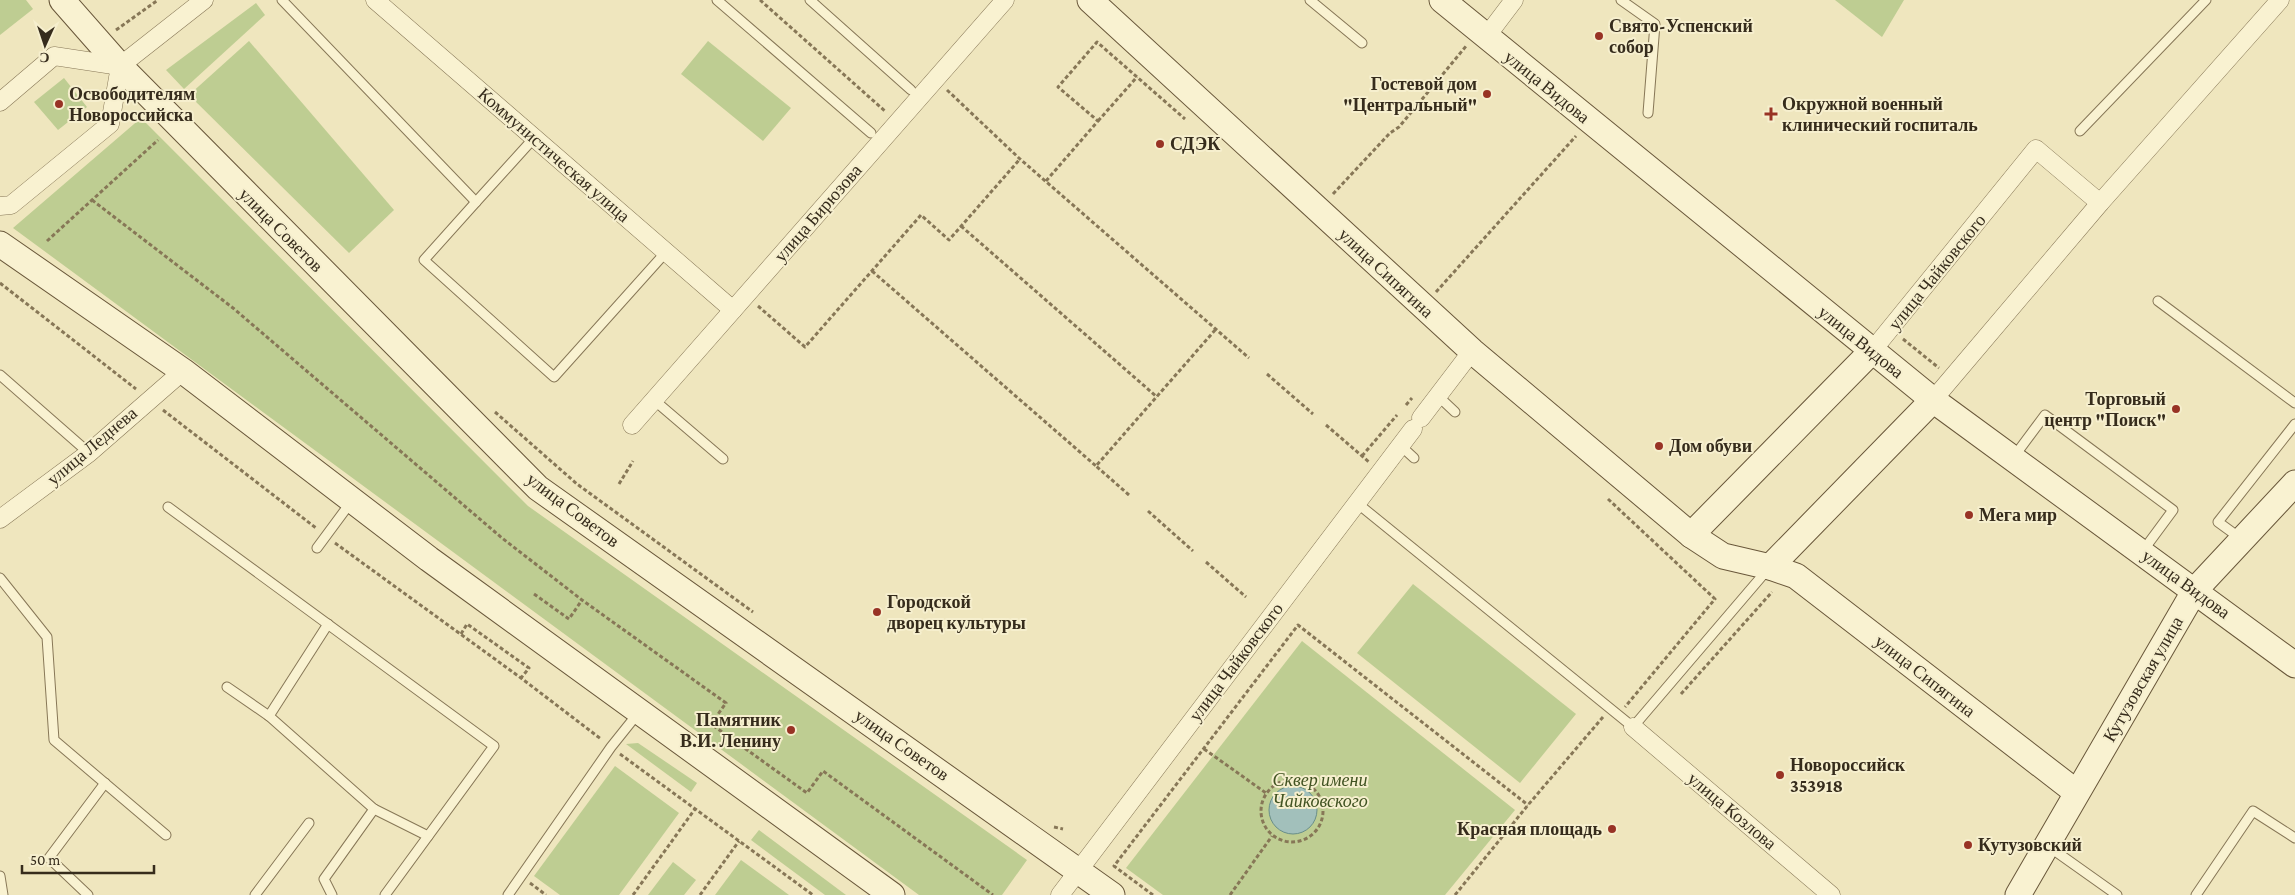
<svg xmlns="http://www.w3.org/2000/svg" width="2295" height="895" viewBox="0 0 2295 895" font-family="'Crimson Pro',serif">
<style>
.green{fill:#becd92}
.water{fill:#a2c0bb;stroke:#698e89}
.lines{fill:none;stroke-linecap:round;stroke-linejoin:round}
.lane-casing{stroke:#877757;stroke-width:11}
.street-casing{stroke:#877757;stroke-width:19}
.secondary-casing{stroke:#69573a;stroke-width:27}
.path{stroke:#877757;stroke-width:3;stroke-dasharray:4 2.5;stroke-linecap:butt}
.lane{stroke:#f9f2d1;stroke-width:9}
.street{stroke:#f9f2d1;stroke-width:18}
.secondary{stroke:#f9f2d1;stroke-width:25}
.poi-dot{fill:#983325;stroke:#f6efce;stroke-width:2}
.labels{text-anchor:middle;stroke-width:4;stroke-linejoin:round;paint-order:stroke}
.poi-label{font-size:18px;font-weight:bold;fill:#362c1c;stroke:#f6efce;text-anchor:start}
.street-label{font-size:18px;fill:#362c1c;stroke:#f6efce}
.park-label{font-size:18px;font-style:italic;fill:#415322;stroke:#f6efce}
</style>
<rect width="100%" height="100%" fill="#efe6be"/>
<!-- green -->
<g class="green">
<polygon points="0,0 26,0 33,9 0,35"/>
<polygon points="1835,0 1904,0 1882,37"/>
<polygon points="256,3 265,15 184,89 166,70"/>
<polygon points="249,41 394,210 349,253 189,95"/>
<polygon points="708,41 791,108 763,141 681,74"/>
<polygon points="64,78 87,107 58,130 34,102"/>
<polygon points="141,118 528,506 1027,860 1002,895 919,895 13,228"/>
<polygon points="1413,584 1576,714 1520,783 1357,653"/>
<polygon points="1302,641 1515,810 1445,895 1163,895 1126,868"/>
<polygon points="638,743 697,783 691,792 626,744"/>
<polygon points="615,766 679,813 619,895 560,895 534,876"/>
<polygon points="759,830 846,895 825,895 751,840"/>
<polygon points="741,860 789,895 715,895"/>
<polygon points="673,862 696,880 684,895 648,895"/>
</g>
<!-- water -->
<circle class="water" cx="1293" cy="810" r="24"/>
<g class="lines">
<!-- lane casing -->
<g class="lane-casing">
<g id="lane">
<polyline points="282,0 476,202 534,138"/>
<polyline points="717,0 871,133"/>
<polyline points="810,0 911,90"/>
<polyline points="1310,0 1362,43"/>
<polyline points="1621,0 1655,24 1648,113"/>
<polyline points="2080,131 2206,0"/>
<polyline points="476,202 424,260 554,377 666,252"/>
<polyline points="2158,301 2295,403"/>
<polyline points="0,375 89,453"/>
<polyline points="1438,396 1455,412"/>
<polyline points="654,400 723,459"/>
<polyline points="1401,446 1414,458"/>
<polyline points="2013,458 2045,415 2173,510 2142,552"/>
<polyline points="1357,503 1633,727 1768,569"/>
<polyline points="168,507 494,746 385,895"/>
<polyline points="2240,538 2218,522 2295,424"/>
<polyline points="317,548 351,502"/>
<polyline points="0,578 47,637 54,740 166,835"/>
<polyline points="227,687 269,716 374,809 428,836"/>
<polyline points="269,716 328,624"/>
<polyline points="2048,846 2117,895"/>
<polyline points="0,876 3,895"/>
<polyline points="88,895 49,858 105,783"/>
<polyline points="255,895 309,823"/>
<polyline points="332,895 324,879 374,809"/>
<polyline points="508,895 611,747 639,712"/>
<polyline points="2196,895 2253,811 2295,838"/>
</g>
</g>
<!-- street casing -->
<g class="street-casing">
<g id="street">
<polyline points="375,0 733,310"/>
<polyline points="1486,37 1514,0"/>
<polyline points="0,102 54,56 120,66"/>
<polyline points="0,206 11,205 110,124 120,66 204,0"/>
<polyline points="1872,351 2036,149 2100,203"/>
<polyline points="1933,400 2100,203 2280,0"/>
<polyline points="1421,418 1472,351"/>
<polyline points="632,425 1005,0"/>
<polyline points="0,519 89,453 183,371"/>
<polyline points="1633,727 1831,895"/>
<polyline points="1060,895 1413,429"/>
</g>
</g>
<!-- secondary casing -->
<g class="secondary-casing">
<g id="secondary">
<polyline points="62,0 120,66 538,488 1112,895"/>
<polyline points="1090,0 1472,351 1691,535 1723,556 1770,567 1796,576 2076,792"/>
<polyline points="1442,0 1933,400 2295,665"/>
<polyline points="0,244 183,371 429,559 892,895"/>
<polyline points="1691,535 1872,351"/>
<polyline points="1770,567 1933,400"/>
<polyline points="2018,895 2195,590 2295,483"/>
</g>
</g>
<!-- path -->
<g class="path">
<polyline points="760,0 886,112"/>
<polyline points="116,30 158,0"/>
<polyline points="947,90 1020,159 1249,358"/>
<polyline points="1098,121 1137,77"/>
<polyline points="1046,181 1098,121 1058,87 1097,42 1185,119"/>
<polyline points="1333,194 1390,133 1399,127 1467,45"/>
<polyline points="92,200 233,308 502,538 582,600 726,703 711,724 807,793 823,771 993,895"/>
<polyline points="961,226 1157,397"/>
<polyline points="47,241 158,140"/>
<polyline points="872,271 1096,466"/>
<polyline points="0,283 136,389"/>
<polyline points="1436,292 1576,136"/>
<polyline points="758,306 805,347 921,215 949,240 1020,159"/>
<polyline points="1903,339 1939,368"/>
<polyline points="1267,374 1313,414"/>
<polyline points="1406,405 1412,398"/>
<polyline points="163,410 316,528"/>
<polyline points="495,412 577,484 753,612"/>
<polyline points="1326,425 1369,462"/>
<polyline points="1362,456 1397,415"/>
<polyline points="619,484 633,461"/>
<polyline points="1129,495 1096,466 1216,329"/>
<polyline points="1608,499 1715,599 1625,707"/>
<polyline points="1148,511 1193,551"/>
<polyline points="335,543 521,678 601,739"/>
<polyline points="1206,562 1246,597"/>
<polyline points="534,594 569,619 582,600"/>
<polyline points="461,634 467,624 529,668 521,678"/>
<polyline points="1681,694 1772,592"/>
<polyline points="1204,749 1266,793"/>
<polyline points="620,754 813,895"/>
<circle cx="1292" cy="811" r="31"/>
<polyline points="1054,827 1063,829"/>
<polyline points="530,883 546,895"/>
<polyline points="633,895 695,809"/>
<polyline points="700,895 739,841"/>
<polyline points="1153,895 1114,866 1298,625 1528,805"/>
<polyline points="1230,895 1272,836"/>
<polyline points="1455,895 1528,805 1603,717"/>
</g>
<!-- lane -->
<use href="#lane" class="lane"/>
<!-- street -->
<use href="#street" class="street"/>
<!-- secondary -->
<use href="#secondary" class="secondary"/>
</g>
<!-- markers -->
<g class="poi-dot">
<circle cx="1599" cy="36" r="5"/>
<circle cx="1487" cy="94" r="5"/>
<circle cx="59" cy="104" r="5"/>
<path d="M1768.5 106.5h5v5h5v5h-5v5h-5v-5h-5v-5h5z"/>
<circle cx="1160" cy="144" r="5"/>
<circle cx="2176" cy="409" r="5"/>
<circle cx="1659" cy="446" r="5"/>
<circle cx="1969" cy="515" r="5"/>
<circle cx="877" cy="612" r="5"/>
<circle cx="791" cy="730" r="5"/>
<circle cx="1780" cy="775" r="5"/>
<circle cx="1612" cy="829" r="5"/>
<circle cx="1968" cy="845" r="5"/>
</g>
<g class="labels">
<!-- poi labels -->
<g class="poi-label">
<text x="1609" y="32">Свято-Успенский<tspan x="1609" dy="21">собор</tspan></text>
<text x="1477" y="90" text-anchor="end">Гостевой дом<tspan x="1477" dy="21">"Центральный"</tspan></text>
<text x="69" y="100">Освободителям<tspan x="69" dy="21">Новороссийска</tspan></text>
<text x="1782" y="110">Окружной военный<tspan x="1782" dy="21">клинический госпиталь</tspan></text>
<text x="1170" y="150">СДЭК</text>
<text x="2166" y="405" text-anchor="end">Торговый<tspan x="2166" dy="21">центр "Поиск"</tspan></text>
<text x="1669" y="452">Дом обуви</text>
<text x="1979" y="521">Мега мир</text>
<text x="887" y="608">Городской<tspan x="887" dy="21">дворец культуры</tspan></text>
<text x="781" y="726" text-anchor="end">Памятник<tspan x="781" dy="21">В.И. Ленину</tspan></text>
<text x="1790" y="771">Новороссийск<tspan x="1790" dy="21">353918</tspan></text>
<text x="1602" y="835" text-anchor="end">Красная площадь</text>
<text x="1978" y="851">Кутузовский</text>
</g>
<!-- street labels -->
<g class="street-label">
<text transform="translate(1547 87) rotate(39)" y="6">улица Видова</text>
<text transform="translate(554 155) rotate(41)" y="6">Коммунистическая улица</text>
<text transform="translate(818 213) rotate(-49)" y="6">улица Бирюзова</text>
<text transform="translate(281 230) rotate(45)" y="6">улица Советов</text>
<text transform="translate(1937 272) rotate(-51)" y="6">улица Чайковского</text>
<text transform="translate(1386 273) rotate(43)" y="6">улица Сипягина</text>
<text transform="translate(1861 342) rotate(39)" y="6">улица Видова</text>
<text transform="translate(92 446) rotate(-40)" y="6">улица Леднева</text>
<text transform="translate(573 510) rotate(37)" y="6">улица Советов</text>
<text transform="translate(2186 584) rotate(36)" y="6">улица Видова</text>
<text transform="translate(1236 662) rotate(-53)" y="6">улица Чайковского</text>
<text transform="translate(1925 676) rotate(38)" y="6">улица Сипягина</text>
<text transform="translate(2143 679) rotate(-60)" y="6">Кутузовская улица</text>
<text transform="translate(902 745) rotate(35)" y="6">улица Советов</text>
<text transform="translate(1732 811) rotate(40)" y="6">улица Козлова</text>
</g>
<!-- park labels -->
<g class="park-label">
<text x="1320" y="786">Сквер имени<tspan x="1320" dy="21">Чайковского</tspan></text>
</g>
</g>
<!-- north arrow -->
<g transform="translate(45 45) rotate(183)" stroke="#f6efce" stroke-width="4" paint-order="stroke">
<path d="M0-4L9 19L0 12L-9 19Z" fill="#362c1c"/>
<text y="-8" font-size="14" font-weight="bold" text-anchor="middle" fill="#362c1c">С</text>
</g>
<!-- scale -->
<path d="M22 865v8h132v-8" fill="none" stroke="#362c1c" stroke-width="2.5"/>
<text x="30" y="865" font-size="15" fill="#362c1c" stroke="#f6efce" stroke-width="4" paint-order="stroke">50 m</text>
</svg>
